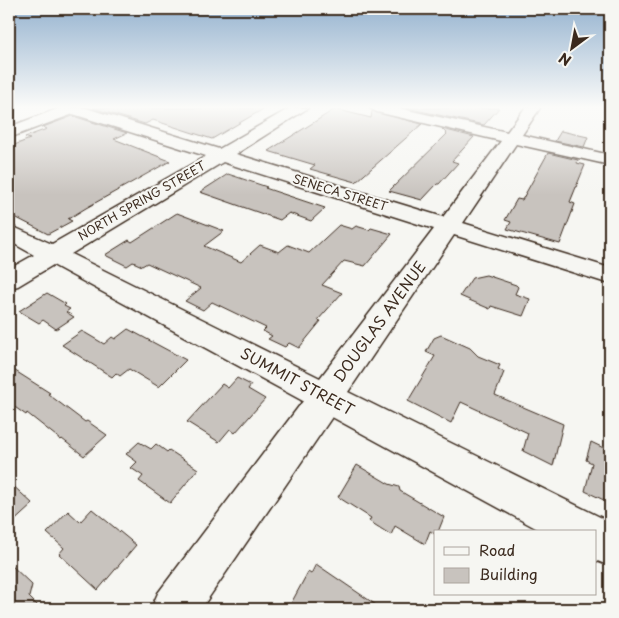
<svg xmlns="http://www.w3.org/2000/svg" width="619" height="618" viewBox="0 0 619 618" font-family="'Playpen Sans',sans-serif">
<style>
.building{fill:#c8c3be;stroke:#3b2a1e}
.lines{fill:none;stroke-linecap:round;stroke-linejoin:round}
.minor-casing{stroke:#3b2a1e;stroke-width:3}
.minor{fill:#f6f6f2;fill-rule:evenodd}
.labels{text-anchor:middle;stroke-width:4;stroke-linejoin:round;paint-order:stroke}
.far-street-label{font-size:12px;fill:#3b2a1e;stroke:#f6f6f2}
.street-label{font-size:15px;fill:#3b2a1e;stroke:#f6f6f2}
</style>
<rect width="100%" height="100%" fill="#f6f6f2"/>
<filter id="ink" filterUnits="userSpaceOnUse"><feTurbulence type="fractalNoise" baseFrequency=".02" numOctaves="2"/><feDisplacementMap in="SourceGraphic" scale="10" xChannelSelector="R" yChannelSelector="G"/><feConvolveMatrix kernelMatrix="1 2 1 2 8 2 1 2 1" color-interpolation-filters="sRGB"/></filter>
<g filter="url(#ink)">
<!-- building -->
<g class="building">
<polygon points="93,108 265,108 212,139 153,120 145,124"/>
<polygon points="407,108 499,108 484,125"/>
<polygon points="335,109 371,118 372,111 422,124 356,182 310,169 315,165 268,151"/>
<polygon points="73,116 127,133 114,139 170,161 86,208 68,219 72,221 48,234 9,214 9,147 30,139 25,137 47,129 43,127"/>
<polygon points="442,129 474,137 452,161 458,163 439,184 437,184 422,200 389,191 447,134"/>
<polygon points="561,131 588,137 584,147 555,141"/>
<polygon points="548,153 578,160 577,163 585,165 570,202 575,204 560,244 507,229 511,222 505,220 517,199 522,200"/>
<polygon points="228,174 267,187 265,188 325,208 311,221 289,213 280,220 200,192"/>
<polygon points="177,213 224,231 204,246 241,262 260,245 279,252 288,245 309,253 339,225 352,229 356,226 369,230 371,228 392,234 365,266 344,261 322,285 342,293 318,320 321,321 299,348 289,343 285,347 268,339 272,336 263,331 266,328 212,302 203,310 185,301 201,288 147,263 142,266 133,262 127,266 105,255 129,240 132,242"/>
<polygon points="486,275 516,285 518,287 515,294 530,299 523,316 491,306 490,309 460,296 472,278"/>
<polygon points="47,293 66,304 64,306 70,309 66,312 74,317 56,329 43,320 39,323 19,311"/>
<polygon points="128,329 186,360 159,387 129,369 120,376 116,373 112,377 62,345 82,331 104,344 112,337 115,339"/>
<polygon points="441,335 470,348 478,356 500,365 498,369 504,372 495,395 563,424 553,466 523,451 528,433 461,402 451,423 408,401 435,356 426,352 434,338"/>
<polygon points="9,367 50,393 48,394 85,422 87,421 107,435 84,456 62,439 61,440 27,413 26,415 9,403"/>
<polygon points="237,378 251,385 248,389 265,399 235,433 230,429 219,442 187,422 222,384 228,388"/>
<polygon points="139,442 151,449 156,444 167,452 169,450 198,469 170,503 139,481 143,476 131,468 137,462 126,454"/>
<polygon points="591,442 610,451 610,503 585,491 592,463 586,460"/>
<polygon points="357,465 389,484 399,487 400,491 444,517 438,532 435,534 430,531 425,544 395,526 391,535 369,521 371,518 338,497"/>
<polygon points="9,482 33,504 9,526"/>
<polygon points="92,509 136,545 98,590 59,554 64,548 47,533 68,511 80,522"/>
<polygon points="9,563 32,585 29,597 41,609 9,609"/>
<polygon points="316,564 382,609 288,609 308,572 311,574"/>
</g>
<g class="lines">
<!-- minor casing -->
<g class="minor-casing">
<path id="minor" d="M60,108H86L219,149L290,108H308L236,154L443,217L501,141L377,112L370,108H398L507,132L525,108H540L522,135L610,155V165L516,144L463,223L610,268V284L454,235L348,392L610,522V566L595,560V532H543L332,417L201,609H151L158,593L303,401L53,265L18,286L9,288V269L34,255L9,241V225L52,244L206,156L73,114L9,138V127ZM223,162L434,229L320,378L71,254Z"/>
</g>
<!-- minor -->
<use href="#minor" class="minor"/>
</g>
</g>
<!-- sky -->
<linearGradient id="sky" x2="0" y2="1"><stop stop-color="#94b2cf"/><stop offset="0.55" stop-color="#fbfbf9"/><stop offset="1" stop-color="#fbfbf9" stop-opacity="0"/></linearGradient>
<rect width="619" height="195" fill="url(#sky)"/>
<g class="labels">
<!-- far-street labels -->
<g class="far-street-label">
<text transform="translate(340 193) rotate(17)" y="4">SENECA STREET</text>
<text transform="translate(142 201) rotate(-30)" y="4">NORTH SPRING STREET</text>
</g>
<!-- street labels -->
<g class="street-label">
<text transform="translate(380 322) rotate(-54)" y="5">DOUGLAS AVENUE</text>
<text transform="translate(297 382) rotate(28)" y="5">SUMMIT STREET</text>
</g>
</g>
<!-- margin -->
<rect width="619" height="618" fill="none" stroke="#f6f6f2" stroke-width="30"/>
<rect x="15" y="15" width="589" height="588" fill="none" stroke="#3b2a1e" stroke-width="2" filter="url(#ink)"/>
<!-- legend -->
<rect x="434" y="530" width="162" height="65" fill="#f6f6f2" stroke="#aba49d"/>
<rect x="444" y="547" width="25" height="8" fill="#f6f6f2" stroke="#aba49d"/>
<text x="479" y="556" font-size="15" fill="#3b2a1e">Road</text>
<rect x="444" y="568" width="25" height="15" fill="#c8c3be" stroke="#aba49d"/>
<text x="479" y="580" font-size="15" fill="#3b2a1e">Building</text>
<!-- north arrow -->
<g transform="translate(572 48) rotate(212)" stroke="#f6f6f2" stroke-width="4" paint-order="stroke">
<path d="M0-4L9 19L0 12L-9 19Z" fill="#3b2a1e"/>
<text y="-8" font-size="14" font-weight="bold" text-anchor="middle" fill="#3b2a1e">N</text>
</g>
</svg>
